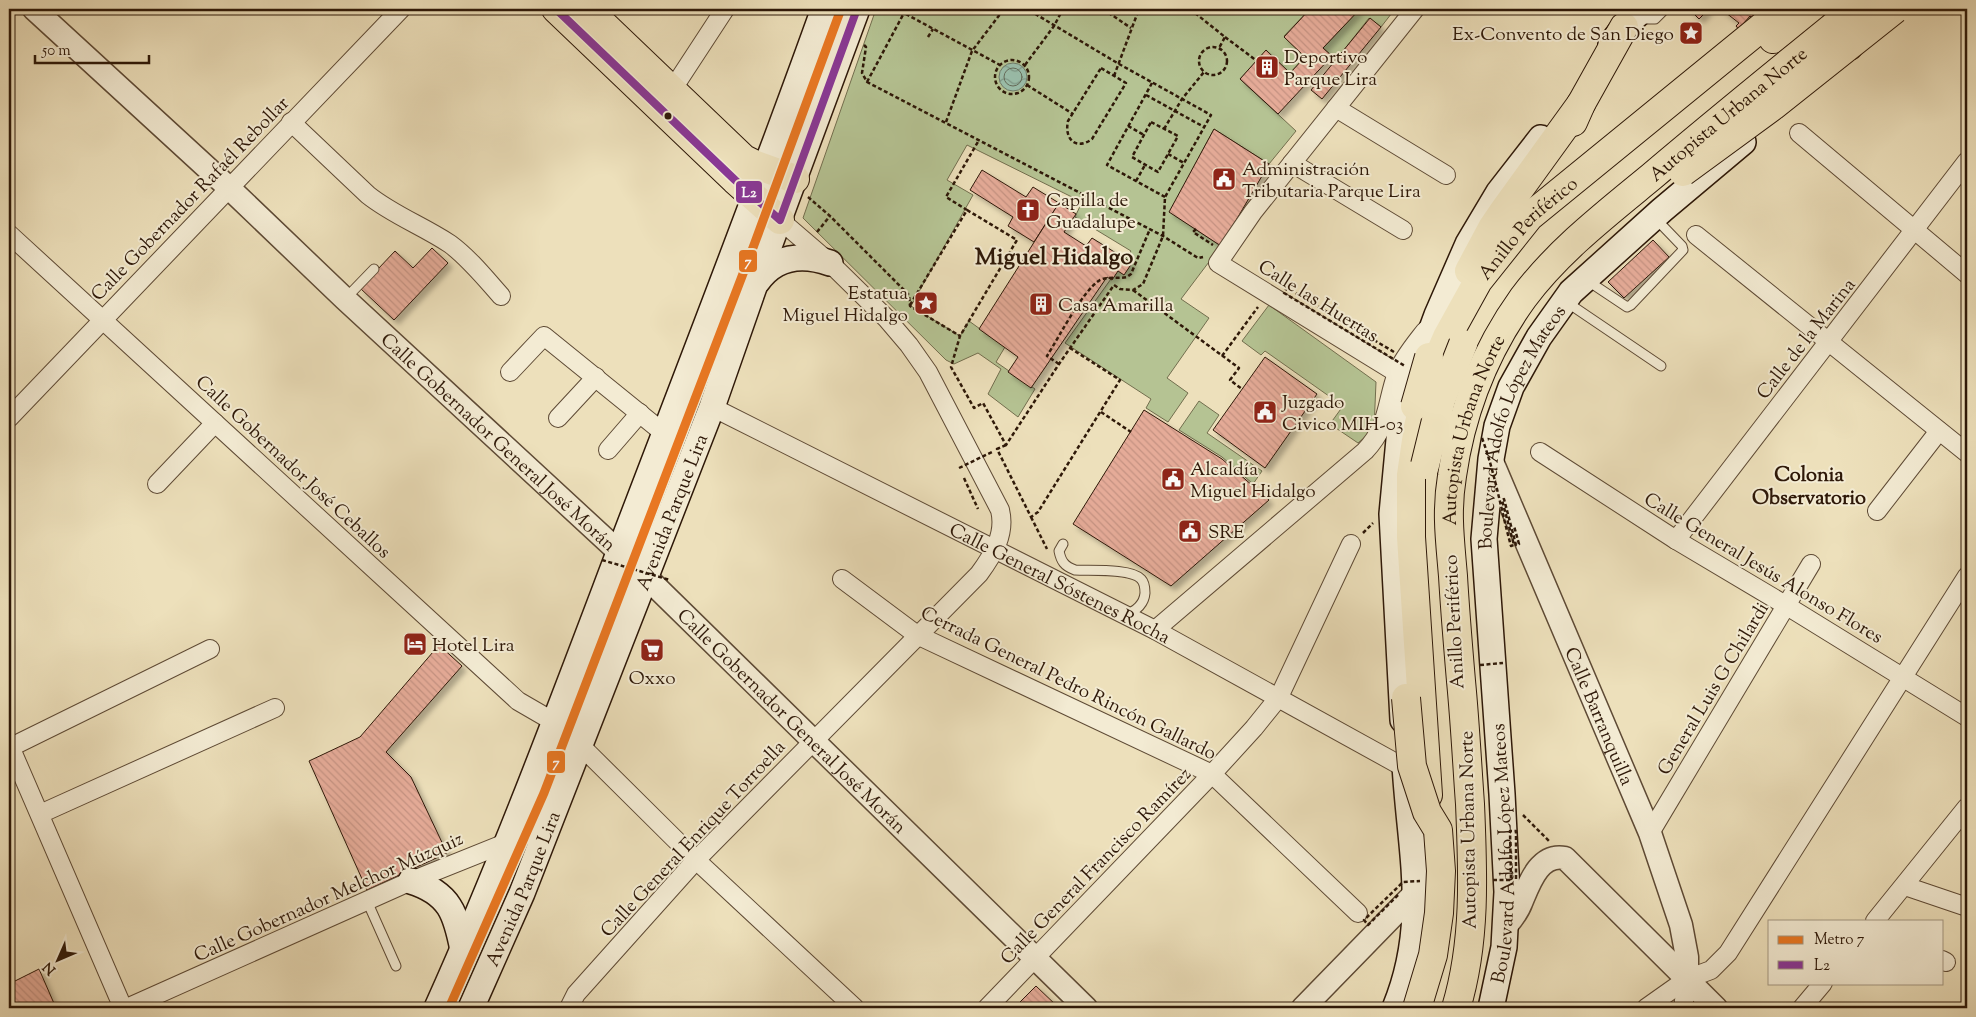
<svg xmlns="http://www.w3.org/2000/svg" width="1976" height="1017" viewBox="0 0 1976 1017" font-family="'Sorts Mill Goudy',serif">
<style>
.green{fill:#b5c393;stroke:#726e4e}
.water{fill:url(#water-waves);stroke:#6f7c6a}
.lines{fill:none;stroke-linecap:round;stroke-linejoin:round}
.shore{stroke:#646b5a;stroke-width:1}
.building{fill:url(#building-back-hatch);stroke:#2e1808;filter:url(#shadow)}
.service-casing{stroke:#5e4a35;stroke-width:11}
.minor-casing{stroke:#5e4a35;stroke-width:20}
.tertiary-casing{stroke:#5e4a35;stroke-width:25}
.secondary-casing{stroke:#2e1808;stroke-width:28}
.primary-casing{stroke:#2e1808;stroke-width:30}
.motorway-casing{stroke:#2e1808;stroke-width:30}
.path{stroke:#2e1808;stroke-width:2.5;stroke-dasharray:4 2.5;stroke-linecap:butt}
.service{stroke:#f3ebd3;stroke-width:9}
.minor{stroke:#f3ebd3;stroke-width:18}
.tertiary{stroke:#f3ebd3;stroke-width:22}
.secondary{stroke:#f3ebd3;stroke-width:25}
.primary{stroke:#ede0bb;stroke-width:28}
.motorway{stroke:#ede0bb;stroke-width:28}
.motorway-bridge-casing{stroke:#2e1808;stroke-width:30;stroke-linecap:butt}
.path-bridge{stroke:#2e1808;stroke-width:2.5;stroke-dasharray:4 2.5;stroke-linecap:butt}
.motorway-bridge{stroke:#ede0bb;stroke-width:28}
.bus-1-casing{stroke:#f3ebd3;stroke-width:11}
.bus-1{stroke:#893894;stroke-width:8}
.metro-1-casing{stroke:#f3ebd3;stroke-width:12}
.metro-1{stroke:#e87722;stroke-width:9}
.bus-dot{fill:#2e1808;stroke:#f3ebd3;stroke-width:2}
.labels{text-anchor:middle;stroke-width:4;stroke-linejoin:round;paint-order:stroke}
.poi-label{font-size:19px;fill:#2e1808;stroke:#f3ebd3;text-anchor:start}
.street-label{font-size:19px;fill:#2e1808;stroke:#f3ebd3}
.neighbourhood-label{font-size:20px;font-weight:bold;fill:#2e1808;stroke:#f3ebd3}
.district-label{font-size:24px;font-weight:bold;fill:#2e1808;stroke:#f3ebd3}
.line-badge{stroke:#f3ebd3;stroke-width:2}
.badge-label{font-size:14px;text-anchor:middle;font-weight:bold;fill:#fff}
</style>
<defs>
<pattern id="water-waves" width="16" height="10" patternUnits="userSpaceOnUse" patternTransform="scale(1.25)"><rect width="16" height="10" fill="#9abeab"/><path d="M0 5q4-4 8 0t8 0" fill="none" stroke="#7e9989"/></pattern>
<pattern id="building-back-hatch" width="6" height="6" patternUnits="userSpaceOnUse" patternTransform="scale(1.25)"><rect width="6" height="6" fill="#e5ab98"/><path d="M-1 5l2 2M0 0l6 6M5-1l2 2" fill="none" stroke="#c59282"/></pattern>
<filter id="shadow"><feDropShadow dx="4.5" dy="4.5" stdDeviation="2.5" flood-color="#0004"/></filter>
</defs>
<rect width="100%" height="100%" fill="#ede0bb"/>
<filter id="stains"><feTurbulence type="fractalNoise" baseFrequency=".004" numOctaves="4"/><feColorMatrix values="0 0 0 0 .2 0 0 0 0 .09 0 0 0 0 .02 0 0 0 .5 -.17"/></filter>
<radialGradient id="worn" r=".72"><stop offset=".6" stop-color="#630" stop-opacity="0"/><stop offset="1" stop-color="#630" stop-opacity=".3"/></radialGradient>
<!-- green -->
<g class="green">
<polygon points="876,9 1310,9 1284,36 1305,57 1290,73 1266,51 1240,79 1296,131 1269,164 1214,129 1170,212 1221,246 1181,299 1209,318 1167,378 1188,393 1168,422 1146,408 1151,399 1065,343 1131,251 1075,217 1082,202 967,145 947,180 973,195 911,306 960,336 969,321 1005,347 996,362 1035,389 1018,417 988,394 1001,369 978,353 954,364 946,360 803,218"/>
<polygon points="1360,9 1395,9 1381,27 1369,18 1336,60 1323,48"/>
<polygon points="1269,305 1376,382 1374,429 1358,443 1330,424 1343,406 1265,351 1261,355 1242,341"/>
<polygon points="1199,401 1219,415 1207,433 1262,471 1253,484 1222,457 1179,430"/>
</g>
<!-- water -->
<circle class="water" cx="1013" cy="77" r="14"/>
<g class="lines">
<!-- shore -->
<circle class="shore" cx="1013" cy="77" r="9"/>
</g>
<!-- building -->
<g class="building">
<polygon points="1310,9 1360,9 1323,48 1332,56 1278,114 1240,79 1266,50 1290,73 1305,57 1284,37"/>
<polygon points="1689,9 1709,9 1699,19"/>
<polygon points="1721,9 1752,9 1758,15 1754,19 1750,16 1743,24 1745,27 1740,31 1736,26 1739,23"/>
<polygon points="1370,18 1381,27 1322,99 1311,90"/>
<polygon points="1214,129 1269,164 1221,246 1169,212"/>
<polygon points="982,170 1026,197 1033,187 1059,203 1034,242 1008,226 1013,217 970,190"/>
<polygon points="1059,203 1076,214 1064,232 1086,246 1092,238 1132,263 1124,275 1118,271 1112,280 1107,277 1031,388 1008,372 1018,357 979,329"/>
<polygon points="1653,240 1669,257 1624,298 1608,282"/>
<polygon points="432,248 448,263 394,320 360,288 395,251 413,268"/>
<polygon points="1265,357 1317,394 1265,468 1213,430"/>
<polygon points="1144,410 1222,459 1269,500 1171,586 1073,524"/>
<polygon points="439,645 462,666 386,752 411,777 447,853 367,890 309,761 360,737"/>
<polygon points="39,969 56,1008 9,1008 9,984"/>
<polygon points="1036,986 1059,1008 1014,1008"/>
</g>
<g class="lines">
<!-- service casing -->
<g class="service-casing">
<g id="service">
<polyline points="1640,19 1655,19 1665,9"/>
<polyline points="1588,281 1627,307 1631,305 1683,250 1682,246 1656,219"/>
<polyline points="346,298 374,269"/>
<polyline points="1565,301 1661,366"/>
<path d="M1063,544L1059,551C1061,561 1064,566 1075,570C1089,571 1131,568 1141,579C1144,582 1145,589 1145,593C1144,605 1136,611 1125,615"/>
<polyline points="367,901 396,966"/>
</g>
</g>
<!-- minor casing -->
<g class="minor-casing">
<g id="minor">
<polyline points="672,90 725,9"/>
<polyline points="1336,108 1446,175"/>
<path d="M291,122L368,195C393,215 423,226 450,244C469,258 485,278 501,296"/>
<polyline points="1799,133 1967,274"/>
<polyline points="1292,163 1403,230"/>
<polyline points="9,234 518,701 556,723"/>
<polyline points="1696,235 1967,453"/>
<polyline points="510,372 544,336 665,434"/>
<polyline points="1397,373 1218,263 1253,212 1415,9"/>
<path id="s1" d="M712,407L1155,630L1405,768"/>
<polyline points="9,418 401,9"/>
<polyline points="558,418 596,377"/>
<polyline points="608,450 640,413"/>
<polyline points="1540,452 1676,540 1787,606 1967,717"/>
<polyline points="157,484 215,423"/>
<polyline points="1877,511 1939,431"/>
<polyline points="1676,540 1967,161"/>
<polyline points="842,579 917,635 1212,774 1358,913"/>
<path d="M1155,630L1365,451C1389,426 1386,403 1397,373C1403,358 1415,344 1425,331"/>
<polyline points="9,744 123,1008"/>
<polyline points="580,745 696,860 855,1008"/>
<polyline points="9,748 210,649"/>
<polyline points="40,814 275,708"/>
<polyline points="1650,833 1811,564"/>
<polyline points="1905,886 1967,907"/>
<polyline points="1875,921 1967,807"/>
<polyline points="1942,960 1946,962"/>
<polyline points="127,1008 411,881 548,826"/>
<path d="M569,1008L576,994L696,860L979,574C993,555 1006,534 1000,510L928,372L909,345L886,318L830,263L780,220"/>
<polyline points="987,1008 1212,774 1254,728 1279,697 1351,544"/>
<polyline points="1646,1008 1687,979 1711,970 1728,953 1967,576"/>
<polyline points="1683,1008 1687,979"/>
<polyline points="1802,1008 1823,983"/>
</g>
</g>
<!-- tertiary casing -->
<g class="tertiary-casing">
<g id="tertiary">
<path id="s2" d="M34,9L228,187L345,299L645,576L1086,1008"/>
<path id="s3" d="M1491,459L1650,833L1681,925L1687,957V979"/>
<path d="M1506,926C1512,919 1518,911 1521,903C1529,884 1539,853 1565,858L1716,1008"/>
<polyline points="1303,1008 1417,891"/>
</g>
</g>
<!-- secondary casing -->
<g class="secondary-casing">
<g id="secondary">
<polyline points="1611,44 1624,27 1643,9"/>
<path d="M757,282C775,256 802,253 830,263"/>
<polyline points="1403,720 1392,514 1400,429 1412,383 1437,315 1468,244 1499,192 1541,138"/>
<path d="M411,881C450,893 456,914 463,950"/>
<path d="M437,1008C504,859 561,706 619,553C688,372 759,191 824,9"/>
<path id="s4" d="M471,1008L522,893L712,407L755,284L857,9"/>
<path d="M1395,1008C1430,923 1410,852 1405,765"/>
<path id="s5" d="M1491,1008L1504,947L1507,892L1502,794L1484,539L1491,459L1497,426L1511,387L1539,337L1571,292L1662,210L1743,142"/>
</g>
</g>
<!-- primary casing -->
<g class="primary-casing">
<g id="primary">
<polyline points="556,9 735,180 780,220"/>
<polyline points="587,9 744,159 756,165 795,179"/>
</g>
</g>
<!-- motorway casing -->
<g class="motorway-casing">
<g id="motorway">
<polyline points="1773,39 1811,9"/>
<polyline points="1849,46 1870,9"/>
<polyline points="1573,122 1581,104 1624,27"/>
<polyline points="1469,271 1492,228 1505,209 1581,104"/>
<path id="s6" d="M1428,795L1411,537V475L1418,427L1431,374L1447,337L1478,281L1529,217L1784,9"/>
</g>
</g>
<!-- path -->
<g class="path">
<polyline points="906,9 904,13 1000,65"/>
<polyline points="1103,9 1131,28"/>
<polyline points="1190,9 1225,37 1219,48"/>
<polyline points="928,37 933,29"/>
<polyline points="1225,37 1257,61"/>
<polyline points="864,45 866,47 862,73 867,82 1163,236 1198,258 1203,257"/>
<circle cx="1213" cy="61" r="14"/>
<circle cx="1012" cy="77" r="17"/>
<polyline points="1025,65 1054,26 1063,9"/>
<path d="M1101,68L1126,83L1092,139C1076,151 1064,139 1068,121Z"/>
<polyline points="1114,76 1139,9"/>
<polyline points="867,82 904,13"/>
<polyline points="1152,83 1107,165 1165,197"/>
<polyline points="1027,85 1073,114"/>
<polyline points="1146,95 1204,127"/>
<polyline points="946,122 972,51 1004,9"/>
<polygon points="1151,122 1178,136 1158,172 1132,157"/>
<polyline points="1128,126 1144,135"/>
<polyline points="1164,129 1182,99 1204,72"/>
<polyline points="1168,154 1184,163"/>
<polyline points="1136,181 1145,165"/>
<polyline points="808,197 830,216 909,295 910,306 960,336"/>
<polyline points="967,210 1017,240 960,336 951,367 974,408 983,403 1006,445 1059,364 1114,285 1120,289 1133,290 1143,284 1163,236 1165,197 1211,115 1119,64 1027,9"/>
<polyline points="1196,229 1193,232 1213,245"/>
<polyline points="817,232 830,216"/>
<polyline points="1133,290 1239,368 1230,380 1242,389"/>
<polyline points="910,305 967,210 946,197 979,140"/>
<polyline points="1222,356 1258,307"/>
<path d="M1059,364L1047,356C1059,337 1083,290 1100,280C1109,276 1118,279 1127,277L1131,274L1150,229"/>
<polyline points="1101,412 1131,432"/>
<polyline points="1006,445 997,449 1031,517 1038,512 1120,380 1070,348"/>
<polyline points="964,478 978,509"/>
<polyline points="1031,517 1047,549"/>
<polyline points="1363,533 1373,523"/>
<polyline points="1523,815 1549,841"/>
</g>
<!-- service -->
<use href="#service" class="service"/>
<!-- minor -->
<use href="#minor" class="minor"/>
<!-- tertiary -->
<use href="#tertiary" class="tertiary"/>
<!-- secondary -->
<use href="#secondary" class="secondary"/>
<!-- primary -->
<use href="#primary" class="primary"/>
<!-- motorway -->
<use href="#motorway" class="motorway"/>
<!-- motorway-bridge casing -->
<g class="motorway-bridge-casing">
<g id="motorway-bridge">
<polyline points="1683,172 1773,106 1895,9"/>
<polyline points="1415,406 1429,357"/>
<polyline points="1425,465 1441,400 1463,344"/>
<polyline points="1406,698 1412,766 1427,812 1438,830 1441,871 1439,913 1433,955 1417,1008"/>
<path id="s7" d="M1456,1008C1476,942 1473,873 1470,804C1467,763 1465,722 1461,681C1458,646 1455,611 1453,576C1450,540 1446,512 1452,476C1461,413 1485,351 1523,298C1558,251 1606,214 1651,177C1718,120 1786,65 1855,9"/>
</g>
</g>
<!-- path-bridge -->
<g class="path-bridge">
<polyline points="1394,352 1287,288 1284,293 1405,366"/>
<path d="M1482,438C1495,473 1501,510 1511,546L1514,545L1502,500L1504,499L1516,545L1519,544L1514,526"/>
<polyline points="959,468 992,452"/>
<polyline points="602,560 670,580"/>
<polyline points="1480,665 1503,663"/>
<polyline points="1493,880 1511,880 1510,831 1516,831 1516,880"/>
<polyline points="1398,895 1368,925 1364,920 1403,882 1420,881"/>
</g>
<!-- motorway-bridge -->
<use href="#motorway-bridge" class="motorway-bridge"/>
<!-- bus-1 casing -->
<g class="bus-1-casing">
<polyline id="bus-1" points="556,9 735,180 780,220 857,9"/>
</g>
<!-- bus-1 -->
<use href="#bus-1" class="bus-1"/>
<!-- metro-1 casing -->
<g class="metro-1-casing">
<polyline id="metro-1" points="449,1008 544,793 754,245 841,9"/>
</g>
<!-- metro-1 -->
<use href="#metro-1" class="metro-1"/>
</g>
<!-- icons -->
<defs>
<g id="sight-square" transform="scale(1.25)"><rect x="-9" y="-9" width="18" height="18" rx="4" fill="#8f2418" stroke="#f3ebd3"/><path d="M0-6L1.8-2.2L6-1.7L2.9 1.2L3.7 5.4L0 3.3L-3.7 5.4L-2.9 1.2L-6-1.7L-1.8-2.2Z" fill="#fff"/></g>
<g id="building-square" transform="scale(1.25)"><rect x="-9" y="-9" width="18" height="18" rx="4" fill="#8f2418" stroke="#f3ebd3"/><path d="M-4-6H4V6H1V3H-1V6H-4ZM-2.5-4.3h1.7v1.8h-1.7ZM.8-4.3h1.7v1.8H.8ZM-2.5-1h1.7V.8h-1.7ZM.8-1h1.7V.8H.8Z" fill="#fff"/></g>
<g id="civic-square" transform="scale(1.25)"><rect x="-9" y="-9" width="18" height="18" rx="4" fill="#8f2418" stroke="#f3ebd3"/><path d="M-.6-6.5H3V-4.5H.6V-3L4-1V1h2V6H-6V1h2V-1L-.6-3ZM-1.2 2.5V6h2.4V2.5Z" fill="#fff"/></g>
<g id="church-square" transform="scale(1.25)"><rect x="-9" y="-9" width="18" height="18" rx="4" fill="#8f2418" stroke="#f3ebd3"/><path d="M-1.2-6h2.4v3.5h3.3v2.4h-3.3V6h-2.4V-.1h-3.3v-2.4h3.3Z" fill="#fff"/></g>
<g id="hotel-square" transform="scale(1.25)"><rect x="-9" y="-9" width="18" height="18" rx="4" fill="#8f2418" stroke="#f3ebd3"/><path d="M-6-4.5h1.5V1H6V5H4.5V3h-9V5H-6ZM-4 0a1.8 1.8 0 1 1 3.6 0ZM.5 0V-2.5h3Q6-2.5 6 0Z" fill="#fff"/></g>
<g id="supermarket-square" transform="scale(1.25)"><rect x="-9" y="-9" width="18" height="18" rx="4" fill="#8f2418" stroke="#f3ebd3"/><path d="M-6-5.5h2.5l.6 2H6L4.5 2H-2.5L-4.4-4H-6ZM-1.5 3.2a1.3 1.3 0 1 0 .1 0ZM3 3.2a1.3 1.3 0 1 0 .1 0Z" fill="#fff"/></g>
</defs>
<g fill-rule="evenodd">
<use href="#sight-square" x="1691" y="33"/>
<use href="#building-square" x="1267" y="67"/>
<use href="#civic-square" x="1224" y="179"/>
<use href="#church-square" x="1028" y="210"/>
<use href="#sight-square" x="926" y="303"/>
<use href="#building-square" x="1041" y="304"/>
<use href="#civic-square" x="1265" y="412"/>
<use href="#civic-square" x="1173" y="479"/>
<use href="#civic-square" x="1190" y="531"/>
<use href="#hotel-square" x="415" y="644"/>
<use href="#supermarket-square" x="652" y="650"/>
</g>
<!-- markers -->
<circle class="bus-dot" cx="668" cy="116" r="4.5"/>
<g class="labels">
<!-- poi labels -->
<g class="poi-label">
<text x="1674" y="40" text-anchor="end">Ex-Convento de San Diego</text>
<text x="1284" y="63">Deportivo<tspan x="1284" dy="22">Parque Lira</tspan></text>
<text x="1242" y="175">Administración<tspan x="1242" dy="22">Tributaria Parque Lira</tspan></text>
<text x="1046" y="206">Capilla de<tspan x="1046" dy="22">Guadalupe</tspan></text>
<text x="908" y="299" text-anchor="end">Estatua<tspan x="908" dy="22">Miguel Hidalgo</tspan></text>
<text x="1058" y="311">Casa Amarilla</text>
<text x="1282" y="408">Juzgado<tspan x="1282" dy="22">Civico MIH-03</tspan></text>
<text x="1190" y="475">Alcaldía<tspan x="1190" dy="22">Miguel Hidalgo</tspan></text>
<text x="1208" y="538">SRE</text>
<text x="432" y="651">Hotel Lira</text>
<text x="652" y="684" text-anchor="middle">Oxxo</text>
</g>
<!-- street labels -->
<g class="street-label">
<text dy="7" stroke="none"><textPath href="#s7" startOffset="1004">Autopista Urbana Norte</textPath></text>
<text transform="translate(189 198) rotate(-46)" y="7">Calle Gobernador Rafaél Rebollar</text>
<text dy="7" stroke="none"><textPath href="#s6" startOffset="601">Anillo Periférico</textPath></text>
<text transform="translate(1319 300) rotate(32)" y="7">Calle las Huertas</text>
<text transform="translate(1805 338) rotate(-52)" y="7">Calle de la Marina</text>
<text dy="7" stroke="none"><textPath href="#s5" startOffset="591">Boulevard Adolfo López Mateos</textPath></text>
<text dy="7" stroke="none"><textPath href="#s7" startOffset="584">Autopista Urbana Norte</textPath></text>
<text dy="7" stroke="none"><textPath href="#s2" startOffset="635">Calle Gobernador General José Morán</textPath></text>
<text transform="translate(294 466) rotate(43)" y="7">Calle Gobernador José Ceballos</text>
<text dy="7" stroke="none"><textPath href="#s4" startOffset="535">Avenida Parque Lira</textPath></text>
<text transform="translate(1764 567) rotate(31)" y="7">Calle General Jesús Alonso Flores</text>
<text dy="7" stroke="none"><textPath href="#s1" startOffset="390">Calle General Sóstenes Rocha</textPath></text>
<text transform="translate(1453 622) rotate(-93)" y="7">Anillo Periférico</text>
<text transform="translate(1069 682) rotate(26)" y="7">Cerrada General Pedro Rincón Gallardo</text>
<text transform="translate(1712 688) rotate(-59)" y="7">General Luis G Chilardi</text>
<text dy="7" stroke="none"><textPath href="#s3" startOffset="279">Calle Barranquilla</textPath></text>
<text dy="7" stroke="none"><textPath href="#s2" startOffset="1040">Calle Gobernador General José Morán</textPath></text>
<text transform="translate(1467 830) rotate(-91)" y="7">Autopista Urbana Norte</text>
<text transform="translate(692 838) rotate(-47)" y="7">Calle General Enrique Torroella</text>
<text dy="7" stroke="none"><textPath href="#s5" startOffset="156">Boulevard Adolfo López Mateos</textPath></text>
<text transform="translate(1095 865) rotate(-46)" y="7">Calle General Francisco Ramírez</text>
<text dy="7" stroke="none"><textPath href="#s4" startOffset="130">Avenida Parque Lira</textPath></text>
<text transform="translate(328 896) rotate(-24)" y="7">Calle Gobernador Melchor Múzquiz</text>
</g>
<!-- neighbourhood labels -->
<g class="neighbourhood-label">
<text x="1809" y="481">Colonia<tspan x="1809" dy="23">Observatorio</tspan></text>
</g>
<!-- district labels -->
<g class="district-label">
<text x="1054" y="264">Miguel Hidalgo</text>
</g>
</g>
<g class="line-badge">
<rect x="735" y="180" width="28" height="24" rx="5" fill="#893894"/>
<rect x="738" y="249" width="20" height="24" rx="5" fill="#e87722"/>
<rect x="546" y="750" width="20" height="24" rx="5" fill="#e87722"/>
</g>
<g class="badge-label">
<text x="749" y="197">L2</text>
<text x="748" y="266">7</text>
<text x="556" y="767">7</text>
</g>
<!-- margin -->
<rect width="1976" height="1017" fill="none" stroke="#ede0bb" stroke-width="30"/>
<rect x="10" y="10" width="1956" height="997" fill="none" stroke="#2e1808" stroke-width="2.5"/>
<rect x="15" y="15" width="1946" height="987" fill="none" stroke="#2e1808"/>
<!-- legend -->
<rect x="1768" y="920" width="175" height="65" fill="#f3ebd3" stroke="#a49782"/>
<rect x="1778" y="936" width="25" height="8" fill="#e87722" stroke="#a49782"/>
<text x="1814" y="944" font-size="15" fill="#2e1808">Metro 7</text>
<rect x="1778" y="961" width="25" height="8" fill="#893894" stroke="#a49782"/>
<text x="1814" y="970" font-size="15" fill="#2e1808">L2</text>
<!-- north arrow -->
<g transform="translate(58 960) rotate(225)" stroke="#f3ebd3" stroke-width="4" paint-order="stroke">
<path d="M0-4L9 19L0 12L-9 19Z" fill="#2e1808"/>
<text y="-8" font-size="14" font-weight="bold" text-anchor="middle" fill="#2e1808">N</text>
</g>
<!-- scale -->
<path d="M35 55v8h114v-8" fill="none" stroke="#2e1808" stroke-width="2.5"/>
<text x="42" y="55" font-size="15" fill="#2e1808" stroke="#f3ebd3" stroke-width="4" paint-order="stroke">50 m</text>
<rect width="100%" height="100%" filter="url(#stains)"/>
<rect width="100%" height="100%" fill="url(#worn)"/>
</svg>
